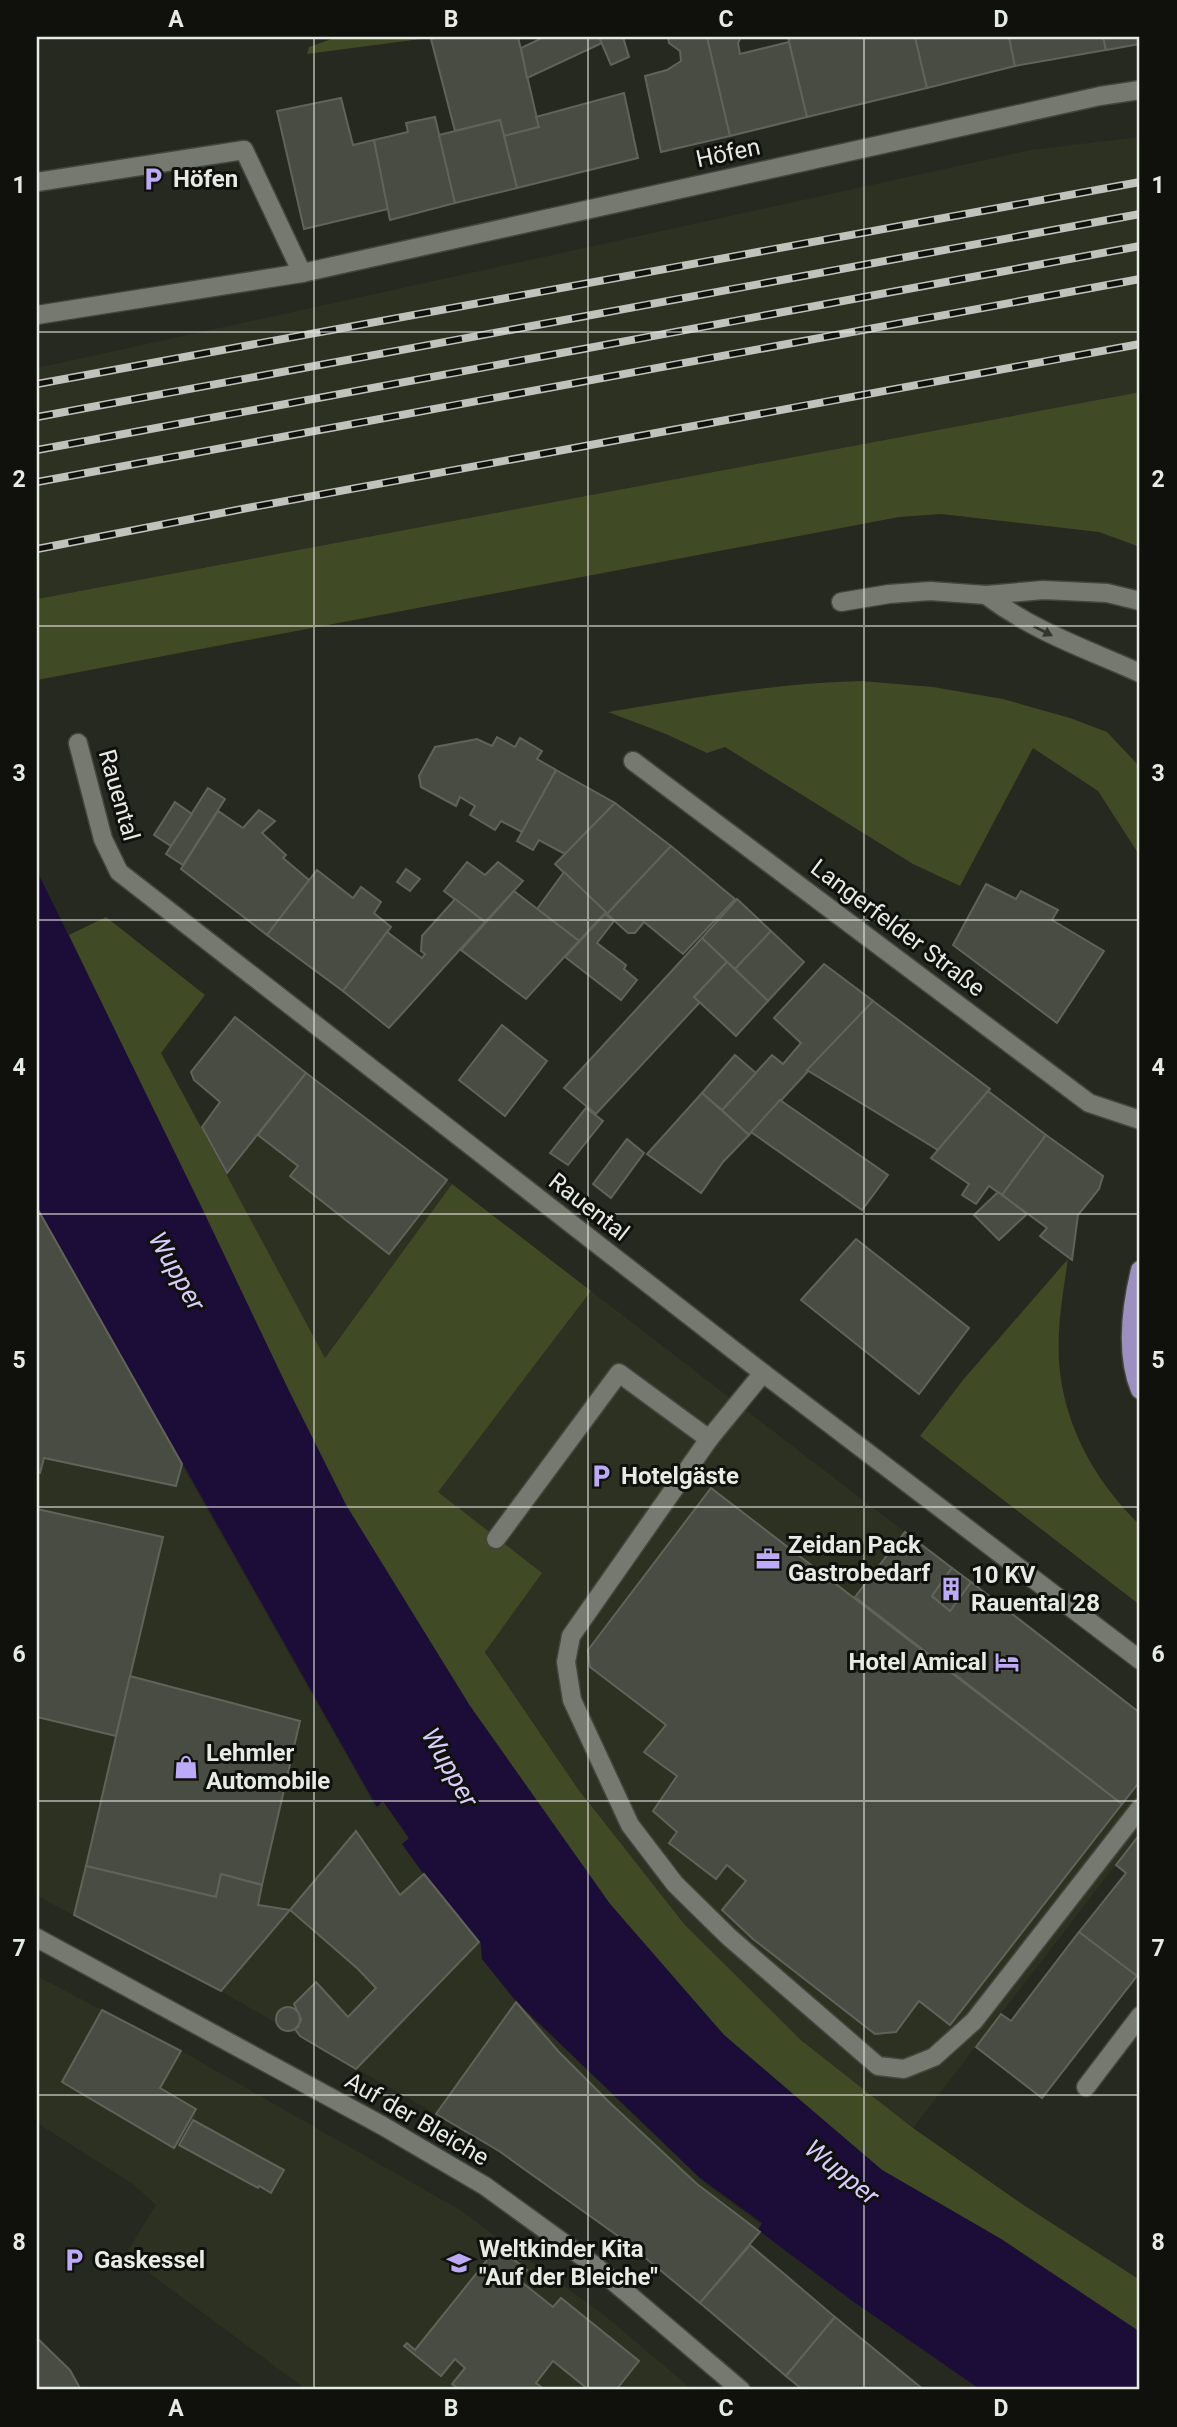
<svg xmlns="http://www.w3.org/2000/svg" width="1177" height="2427" viewBox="0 0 1177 2427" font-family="Roboto,sans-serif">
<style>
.built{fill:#2c3122}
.green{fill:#404a24}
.water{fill:#1c0d38}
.building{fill:#494c42;stroke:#606359;stroke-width:2}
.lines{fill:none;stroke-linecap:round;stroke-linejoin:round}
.service-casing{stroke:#43463e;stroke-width:21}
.minor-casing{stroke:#43463e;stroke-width:21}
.secondary-casing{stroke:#43463e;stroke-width:21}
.primary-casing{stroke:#43463e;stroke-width:21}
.service{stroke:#76796f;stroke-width:18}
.minor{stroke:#76796f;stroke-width:18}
.secondary{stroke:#76796f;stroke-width:18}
.primary{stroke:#9b90bf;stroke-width:18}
.rail-casing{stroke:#c0c2bc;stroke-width:8}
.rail{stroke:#10110d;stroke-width:5;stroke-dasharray:16;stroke-linecap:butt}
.oneway{fill:#34352f}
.grid{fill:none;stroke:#e8eae4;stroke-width:2;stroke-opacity:0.55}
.labels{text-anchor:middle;stroke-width:6;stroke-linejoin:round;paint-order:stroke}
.street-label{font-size:24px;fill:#e8eae4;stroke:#10110d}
.poi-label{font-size:24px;font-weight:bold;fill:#e8eae4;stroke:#10110d;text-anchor:start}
.water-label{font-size:26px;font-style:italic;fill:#d8cdfd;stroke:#10110d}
.neatline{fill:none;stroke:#e8eae4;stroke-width:2.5}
.grid-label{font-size:23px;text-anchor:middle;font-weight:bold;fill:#e8eae4}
</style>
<rect width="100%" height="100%" fill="#262920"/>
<!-- built -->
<g class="built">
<polygon points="1140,137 1140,392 37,599 37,368 1031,150"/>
<polygon points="306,1073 452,1184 325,1358 226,1175"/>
<polygon points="37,1209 376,1807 383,1801 409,1839 402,1844 423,1873 427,1883 480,1943 482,1959 516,2002 706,2184 762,2225 758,2230 761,2232 701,2303 646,2256 497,2149 222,1992 37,1896"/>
<polygon points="591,1291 1140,1713 1140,1833 913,2128 802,2041 685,1925 578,1789 485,1651 437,1492"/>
<polygon points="37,1976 192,2057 460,2210 604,2315 693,2390 307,2390 125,2255 156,2205 133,2184 37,2123"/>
</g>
<!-- green -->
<g class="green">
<polygon points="337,37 436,37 307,54 309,47"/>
<polygon points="1140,392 1140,547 1099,532 941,514 899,517 37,680 37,599"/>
<path d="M861,681L933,687L1003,699L1070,718L1107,732L1140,767V856L1098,791L1033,748L960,886L913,864L725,747L707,753L666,734L608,712C692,698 775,683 861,681Z"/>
<polygon points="106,917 205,995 161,1053 325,1358 452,1184 591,1291 438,1492 542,1573 485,1652 578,1789 685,1925 802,2041 913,2128 1025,2206 1140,2280 1140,2332 1001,2239 882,2170 724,2035 610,1904 470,1706 346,1505 289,1391 69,935"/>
<path d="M1068,1259C1063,1293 1057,1326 1059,1361C1063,1424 1095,1482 1140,1525V1605L920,1436L963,1380Z"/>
</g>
<!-- water -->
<polygon class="water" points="37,871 201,1206 289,1391 346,1505 470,1706 610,1904 724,2035 882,2170 1001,2239 1140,2332 1140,2390 981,2390 851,2300 758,2230 762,2223 700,2178 517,2002 482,1959 481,1943 426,1883 423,1873 402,1844 409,1838 383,1801 377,1807 37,1206"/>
<!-- building -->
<g class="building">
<polygon points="440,37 518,37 539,127 504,136 500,120 455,131 431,39"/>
<polygon points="544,37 599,37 602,43 527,78 521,48"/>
<polygon points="599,37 623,37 629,57 611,65"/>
<polygon points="668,37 707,37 730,136 661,152 645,76 667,70 681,61 680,51 669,43"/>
<polygon points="707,37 741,37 738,43 740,54 789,42 807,117 730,136"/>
<polygon points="788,37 915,37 927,88 807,117"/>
<polygon points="915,37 1009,37 1015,66 927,88"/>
<polygon points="1009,37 1103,37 1106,50 1015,66"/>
<polygon points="1103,37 1140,37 1140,44 1106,50"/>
<polygon points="624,93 638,158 517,188 504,136 539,127 536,117"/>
<polygon points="341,98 353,145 374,140 388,209 304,229 277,111"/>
<polygon points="435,117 455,203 390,220 374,140 408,132 406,123"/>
<polygon points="500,120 517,188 455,203 439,135"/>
<polygon points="497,737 515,747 520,738 542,751 537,759 556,770 522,832 501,821 495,830 470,815 475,806 460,797 456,806 421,787 419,776 435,747 477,739 492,746"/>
<polygon points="556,770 615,803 565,854 539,840 533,850 517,841"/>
<polygon points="208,788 225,799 183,865 166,854"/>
<polygon points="175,802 192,814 171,846 154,835"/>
<polygon points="615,803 671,846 607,914 555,864"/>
<polygon points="259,810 275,821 262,833 286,855 283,858 309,880 267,935 181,869 218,811 243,828"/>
<polygon points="671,846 735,899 683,954 644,922 635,933 628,933 607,914"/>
<polygon points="467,862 485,875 498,862 523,881 485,922 444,891"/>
<polygon points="406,869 420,879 410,891 397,882"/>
<polygon points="317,870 353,898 361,887 381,902 374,913 391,927 343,991 267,935"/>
<polygon points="564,872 606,912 579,941 537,909"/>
<polygon points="986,884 1016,899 1021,891 1058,910 1052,920 1104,951 1057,1023 953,945"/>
<polygon points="514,891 579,941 526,999 461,950"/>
<polygon points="455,899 485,922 389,1028 343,991 387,932 422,958 425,954 421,951 422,936"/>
<polygon points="737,899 771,931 735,969 702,938"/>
<polygon points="605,914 614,921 597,943 626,965 624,969 637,980 621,1000 565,957"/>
<polygon points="771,931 804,962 768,1001 735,969"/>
<polygon points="702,938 727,962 694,997 700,1002 596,1114 564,1088"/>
<polygon points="727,962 768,1001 736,1036 694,997"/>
<polygon points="824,964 873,1001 749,1135 722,1110 772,1055 783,1064 801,1043 774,1018"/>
<polygon points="873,1001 990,1089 938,1150 807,1070"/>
<polygon points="235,1017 306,1073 227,1173 202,1127 220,1102 194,1080 191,1072"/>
<polygon points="502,1025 547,1061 505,1116 459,1080"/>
<polygon points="735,1055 756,1073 722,1110 702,1093"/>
<polygon points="306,1073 447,1180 389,1254 290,1176 298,1166 258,1135"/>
<polygon points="988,1091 1046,1135 1002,1195 989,1186 976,1204 962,1195 969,1184 931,1158"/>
<polygon points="702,1093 749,1135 723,1162 701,1193 647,1154"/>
<polygon points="780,1100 888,1175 862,1210 751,1132"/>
<polygon points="586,1108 603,1121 568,1165 550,1153"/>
<polygon points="1046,1135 1103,1176 1099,1189 1078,1215 1072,1260 1040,1236 1047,1228 1002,1195"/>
<polygon points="627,1139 644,1153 611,1198 593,1184"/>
<polygon points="998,1192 1027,1214 999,1240 974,1215"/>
<polygon points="37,1208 182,1464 176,1486 44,1458 40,1473 37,1472"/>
<polygon points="856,1239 969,1328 919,1394 801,1300"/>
<polygon points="711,1488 1122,1804 950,2025 919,2001 896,2032 875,2034 753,1939 722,1910 746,1881 727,1865 716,1879 669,1843 677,1832 653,1811 677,1776 644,1752 666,1725 590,1667 588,1650"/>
<polygon points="37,1509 163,1537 116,1736 37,1717"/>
<polygon points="905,1532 952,1568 932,1596 950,1611 971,1582 1140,1713 1140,1781 1122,1804 855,1597"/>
<polygon points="952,1568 971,1582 950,1611 932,1596"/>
<polygon points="130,1676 300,1721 262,1885 221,1874 216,1897 86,1866"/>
<polygon points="356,1831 400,1895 424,1874 479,1942 356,2069 300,2036 295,2029 298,2027 301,2019 294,2004 316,1982 348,2017 376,1988 358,1969 290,1910"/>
<polygon points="1140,1834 1140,1979 1079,1932 1126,1873 1116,1865"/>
<polygon points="86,1866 216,1897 221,1874 262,1885 258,1905 290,1910 221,1991 74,1915"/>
<polygon points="1079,1932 1137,1976 1042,2098 976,2047 1001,2014 1011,2021"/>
<polygon points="516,2002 558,2051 609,2102 697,2184 760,2232 700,2303 625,2241 559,2194 499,2151 436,2114"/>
<circle cx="288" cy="2019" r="12"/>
<polygon points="102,2010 181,2051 160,2088 196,2109 174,2148 62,2082"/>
<polygon points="193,2120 284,2170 271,2193 259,2186 258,2188 179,2145"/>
<polygon points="489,2240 527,2270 519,2280 553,2307 561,2298 639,2361 616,2390 589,2390 553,2361 536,2383 545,2390 460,2390 452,2384 465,2368 455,2359 441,2376 404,2346 407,2343 415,2350 496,2249 488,2243"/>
<polygon points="750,2245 835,2317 786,2376 700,2303"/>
<polygon points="835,2317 924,2390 803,2390 786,2376"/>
<polygon points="37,2338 70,2370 81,2390 37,2390"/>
</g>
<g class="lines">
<!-- service casing -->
<g class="service-casing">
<g id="service">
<polyline points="37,182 244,150 302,273"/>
<polyline points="709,1439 571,1636 566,1662 572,1700 630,1825 675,1884 729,1937 878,2066 904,2069 934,2057 974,2021 1140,1808"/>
<polyline points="496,1539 619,1373 709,1439 763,1373"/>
<polyline points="1086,2087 1140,2016"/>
</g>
</g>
<!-- minor casing -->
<g class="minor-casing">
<g id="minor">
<polyline points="37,315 302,273 1100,96 1140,90"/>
<polyline points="78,743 103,839 119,872 763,1373 1140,1660"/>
<polyline points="633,761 1089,1103 1140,1120"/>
<polyline points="37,1938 383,2126 485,2186 594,2265 741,2390"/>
</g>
</g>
<!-- secondary casing -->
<g class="secondary-casing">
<g id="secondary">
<path d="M986,595C1035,632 1084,648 1140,673"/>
<polyline points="841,602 889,594 930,591 986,595 1043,590 1107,593 1140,601"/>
</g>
</g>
<!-- primary casing -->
<g class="primary-casing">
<path id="primary" d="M1140,1270C1131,1307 1125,1354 1140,1390"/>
</g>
<!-- service -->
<use href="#service" class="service"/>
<!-- minor -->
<use href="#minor" class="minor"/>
<!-- secondary -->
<use href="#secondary" class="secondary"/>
<!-- primary -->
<use href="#primary" class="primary"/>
<!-- rail casing -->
<g class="rail-casing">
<g id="rail">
<polyline points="37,384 1140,182"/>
<polyline points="37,417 1140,214"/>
<polyline points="37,450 1140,246"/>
<polyline points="37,482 1140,279"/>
<polyline points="37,549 242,509 1140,344"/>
</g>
</g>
<!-- rail -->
<use href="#rail" class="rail"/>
</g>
<!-- one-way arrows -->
<defs><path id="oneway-solid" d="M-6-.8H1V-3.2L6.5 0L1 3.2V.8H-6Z" transform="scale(1.75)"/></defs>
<use class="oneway" href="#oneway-solid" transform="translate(1043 631) rotate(27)"/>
<!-- grid -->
<path class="grid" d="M314,37V2390M588,37V2390M864,37V2390M37,332H1140M37,626H1140M37,920H1140M37,1214H1140M37,1507H1140M37,1801H1140M37,2095H1140"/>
<!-- icons -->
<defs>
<g id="parking-bare" transform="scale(1.89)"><path d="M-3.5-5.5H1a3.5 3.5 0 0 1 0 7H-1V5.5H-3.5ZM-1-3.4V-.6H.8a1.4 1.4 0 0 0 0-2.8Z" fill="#bcaaf6" stroke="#10110d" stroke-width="2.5" paint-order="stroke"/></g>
<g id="office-bare" transform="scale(1.89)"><path d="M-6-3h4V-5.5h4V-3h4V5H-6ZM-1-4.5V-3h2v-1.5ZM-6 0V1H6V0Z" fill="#bcaaf6" stroke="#10110d" stroke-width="2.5" paint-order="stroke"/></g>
<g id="building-bare" transform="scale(1.89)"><path d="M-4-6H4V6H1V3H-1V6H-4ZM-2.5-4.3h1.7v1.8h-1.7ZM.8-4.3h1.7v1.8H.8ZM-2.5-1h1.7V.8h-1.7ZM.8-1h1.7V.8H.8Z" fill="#bcaaf6" stroke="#10110d" stroke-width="2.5" paint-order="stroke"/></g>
<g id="hotel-bare" transform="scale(1.89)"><path d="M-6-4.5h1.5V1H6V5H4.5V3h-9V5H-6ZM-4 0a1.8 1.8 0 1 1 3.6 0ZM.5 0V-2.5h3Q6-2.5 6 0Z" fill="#bcaaf6" stroke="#10110d" stroke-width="2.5" paint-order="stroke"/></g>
<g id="shop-bare" transform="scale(1.89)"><path d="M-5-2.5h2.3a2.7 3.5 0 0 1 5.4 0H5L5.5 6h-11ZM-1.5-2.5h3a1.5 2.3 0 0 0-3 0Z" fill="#bcaaf6" stroke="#10110d" stroke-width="2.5" paint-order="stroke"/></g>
<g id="school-bare" transform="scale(1.89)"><path d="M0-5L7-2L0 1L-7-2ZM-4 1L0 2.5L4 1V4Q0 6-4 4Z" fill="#bcaaf6" stroke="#10110d" stroke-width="2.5" paint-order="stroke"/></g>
</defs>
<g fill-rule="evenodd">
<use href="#parking-bare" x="153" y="179"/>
<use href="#parking-bare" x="601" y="1476"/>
<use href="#office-bare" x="768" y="1559"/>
<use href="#building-bare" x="951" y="1589"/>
<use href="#hotel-bare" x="1007" y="1662"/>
<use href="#shop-bare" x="186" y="1767"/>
<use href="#parking-bare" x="74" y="2260"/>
<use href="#school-bare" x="459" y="2263"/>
</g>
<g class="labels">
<!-- street labels -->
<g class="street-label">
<text transform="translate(728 153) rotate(-12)" y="8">Höfen</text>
<text transform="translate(119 795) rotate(74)" y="8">Rauental</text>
<text transform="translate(898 928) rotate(37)" y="8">Langerfelder Straße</text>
<text transform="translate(589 1207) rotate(38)" y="8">Rauental</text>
<text transform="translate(417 2119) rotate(30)" y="8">Auf der Bleiche</text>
</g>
<!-- poi labels -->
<g class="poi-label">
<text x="173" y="187">Höfen</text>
<text x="621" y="1484">Hotelgäste</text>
<text x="788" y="1553">Zeidan Pack<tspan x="788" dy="28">Gastrobedarf</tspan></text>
<text x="971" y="1583">10 KV<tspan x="971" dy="28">Rauental 28</tspan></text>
<text x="987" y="1670" text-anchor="end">Hotel Amical</text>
<text x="206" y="1761">Lehmler<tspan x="206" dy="28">Automobile</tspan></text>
<text x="479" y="2257">Weltkinder Kita<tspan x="479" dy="28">"Auf der Bleiche"</tspan></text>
<text x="94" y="2268">Gaskessel</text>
</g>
<!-- water labels -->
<g class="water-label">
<text transform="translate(177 1271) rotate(60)" y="9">Wupper</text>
<text transform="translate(450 1767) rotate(60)" y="9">Wupper</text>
<text transform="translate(842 2172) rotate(39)" y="9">Wupper</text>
</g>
</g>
<!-- border -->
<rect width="1177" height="2427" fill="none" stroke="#10110d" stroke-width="77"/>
<rect x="38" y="38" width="1100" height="2350" class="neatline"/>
<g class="grid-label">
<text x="176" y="27">A</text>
<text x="451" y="27">B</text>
<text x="726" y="27">C</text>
<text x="1001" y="27">D</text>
<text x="19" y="193">1</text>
<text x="1158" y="193">1</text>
<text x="19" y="487">2</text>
<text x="1158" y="487">2</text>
<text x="19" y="781">3</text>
<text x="1158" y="781">3</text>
<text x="19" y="1075">4</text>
<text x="1158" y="1075">4</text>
<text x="19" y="1368">5</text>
<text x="1158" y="1368">5</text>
<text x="19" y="1662">6</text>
<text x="1158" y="1662">6</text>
<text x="19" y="1956">7</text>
<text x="1158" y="1956">7</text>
<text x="19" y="2250">8</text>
<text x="1158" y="2250">8</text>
<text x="176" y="2416">A</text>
<text x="451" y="2416">B</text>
<text x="726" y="2416">C</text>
<text x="1001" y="2416">D</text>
</g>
</svg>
